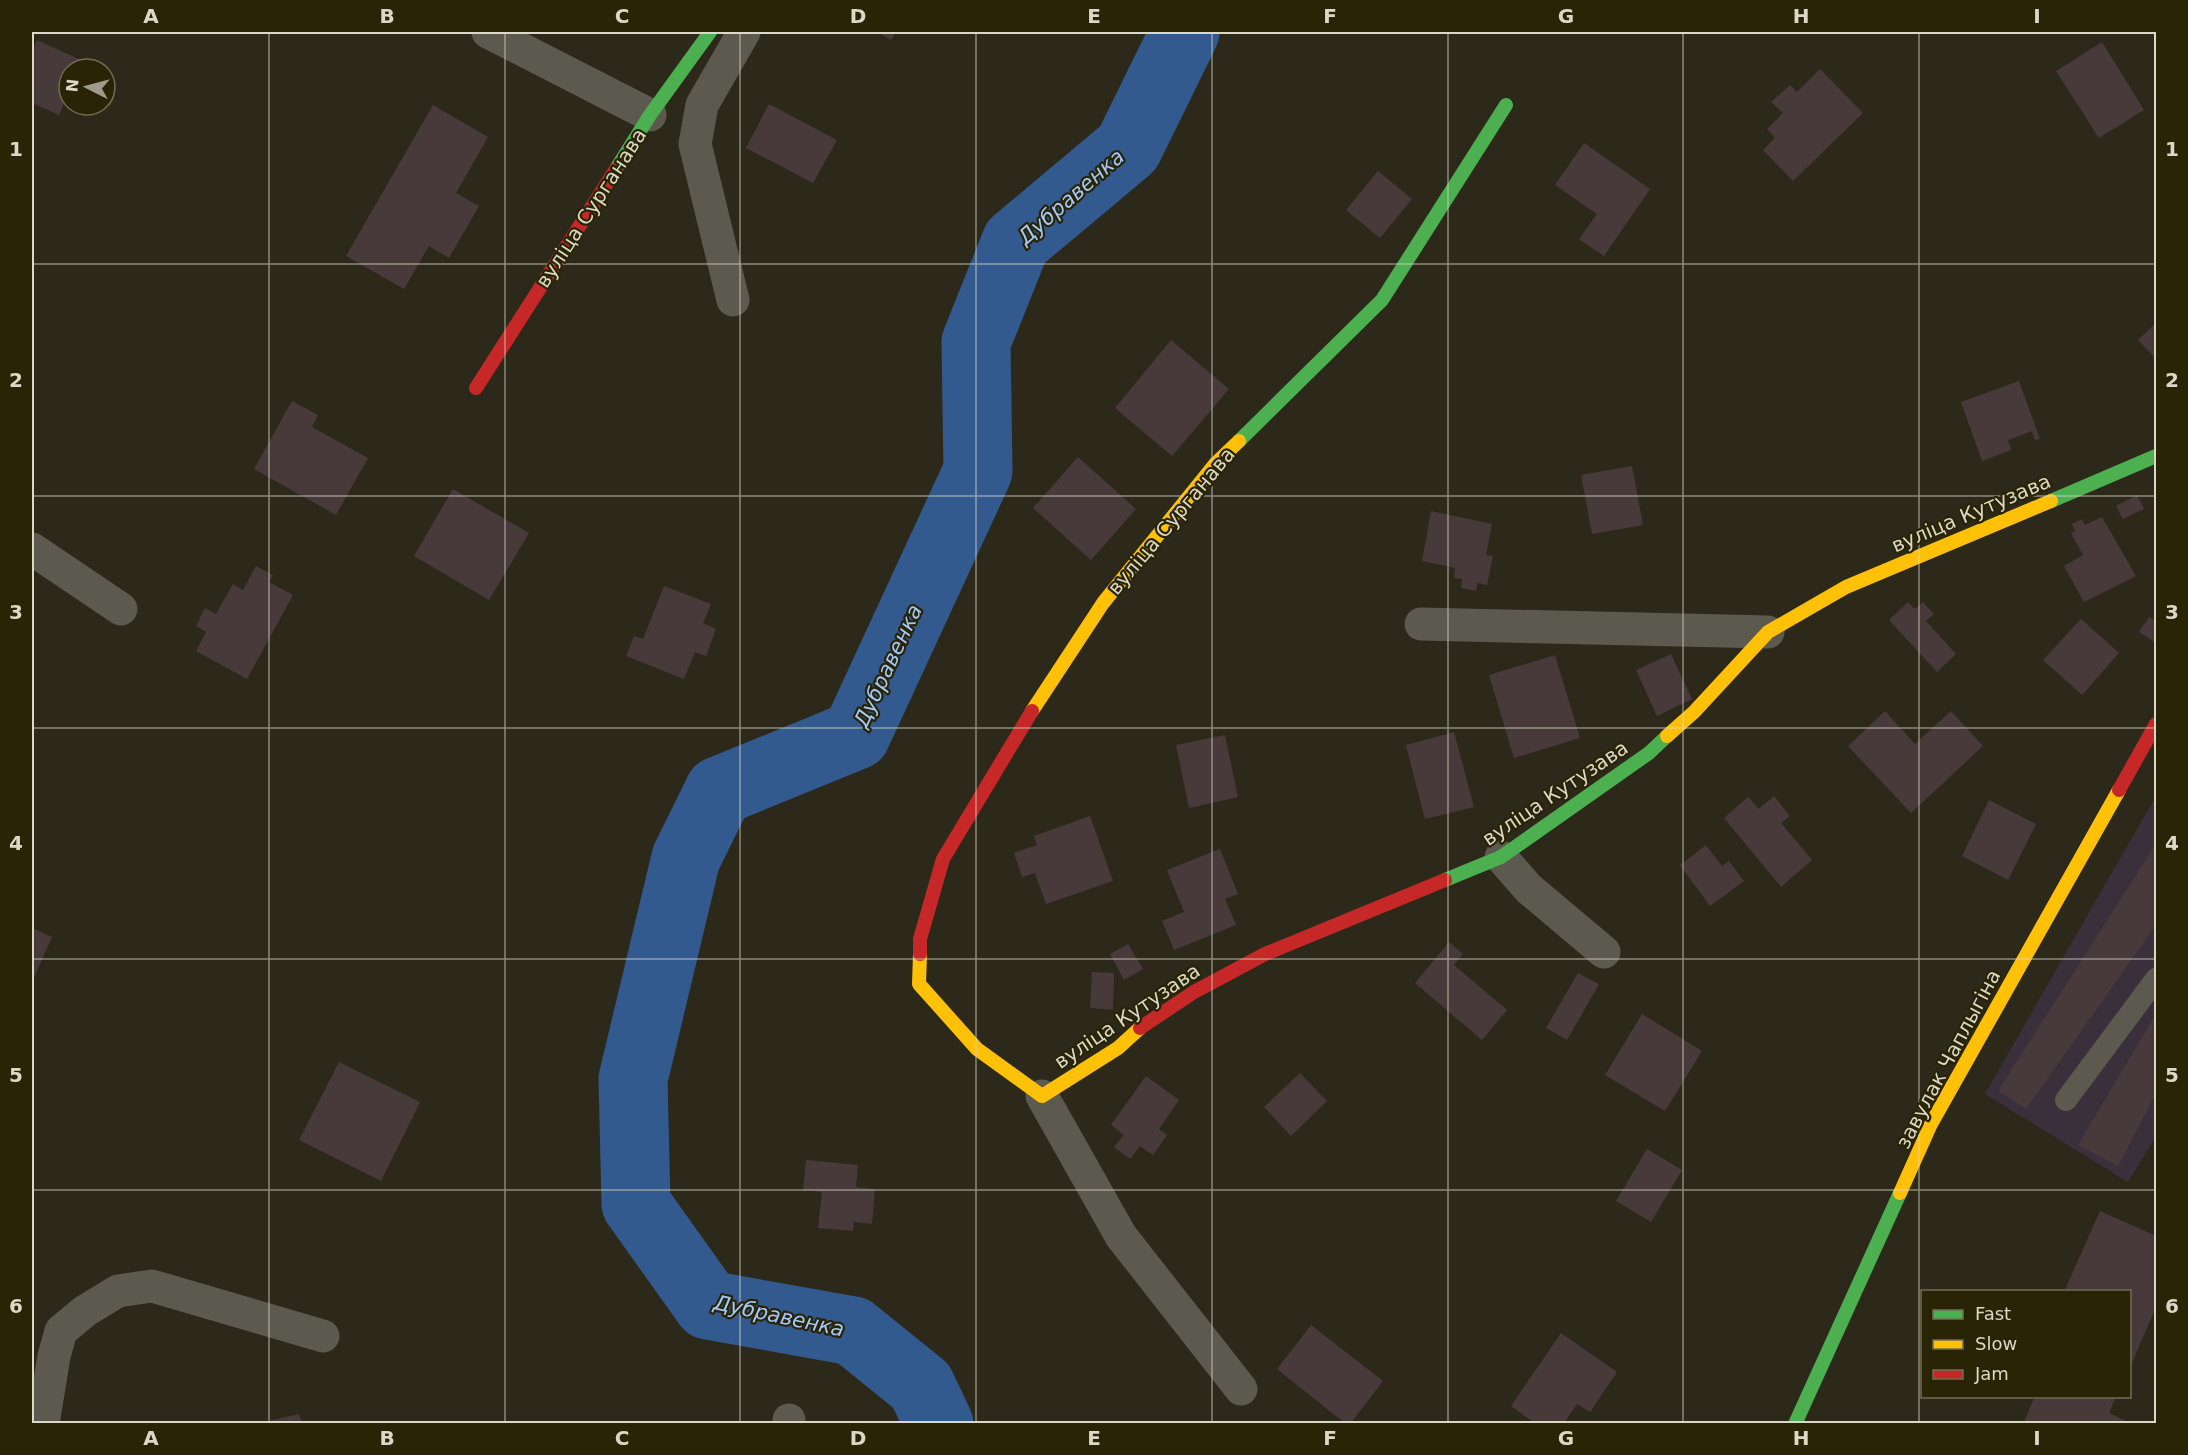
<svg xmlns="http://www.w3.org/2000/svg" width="2188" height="1455" viewBox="0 0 2188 1455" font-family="'DejaVu Sans',sans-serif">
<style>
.industrial{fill:#3a303b}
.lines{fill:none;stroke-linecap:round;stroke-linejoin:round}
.river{stroke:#325a8e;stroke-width:69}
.building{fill:#483a3b}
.lane{stroke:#5c594f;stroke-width:22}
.street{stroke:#5c594f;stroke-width:33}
.fast{stroke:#4caf50;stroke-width:14}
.slow{stroke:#ffc107;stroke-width:14}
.jam{stroke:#c62828;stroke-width:14}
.grid{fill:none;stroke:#dbd8c7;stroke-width:1.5;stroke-opacity:0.55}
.labels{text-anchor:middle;stroke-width:4.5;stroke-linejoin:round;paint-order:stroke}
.street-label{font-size:20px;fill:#dbd8c7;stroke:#2a2407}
.water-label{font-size:21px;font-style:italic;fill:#a3c9fb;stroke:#2a2407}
.neatline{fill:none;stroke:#dbd8c7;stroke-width:2}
.grid-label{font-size:20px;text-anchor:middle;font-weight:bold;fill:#dbd8c7}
</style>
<rect width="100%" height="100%" fill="#2c291a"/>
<!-- industrial -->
<polygon class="industrial" points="2156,796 2156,1136 2128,1182 1985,1094"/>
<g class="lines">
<!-- river -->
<polyline class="river" points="939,1424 921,1386 853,1331 708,1305 636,1204 633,1079 686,858 719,791 856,735 978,471 976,342 1016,242 1128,148 1185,32"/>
</g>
<!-- building -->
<g class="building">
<polygon points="877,32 896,32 891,40"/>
<polygon points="37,40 83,61 80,69 69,69 69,92 59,115 32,103 32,52"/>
<polygon points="2102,42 2144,110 2099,138 2056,71"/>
<polygon points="1820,69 1863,113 1793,181 1763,150 1775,138 1767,129 1783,113 1771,102 1790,85 1797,92"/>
<polygon points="769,104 837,140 813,183 746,148"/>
<polygon points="433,105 488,137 456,193 479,206 449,258 429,246 404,289 346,256"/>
<polygon points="1584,143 1650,189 1604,256 1579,239 1597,214 1555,185"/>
<polygon points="1378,171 1412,199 1380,238 1346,210"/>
<polygon points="2156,323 2156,359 2138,340"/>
<polygon points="1171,340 1229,389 1172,456 1115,408"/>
<polygon points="2019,381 2040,439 2035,440 2032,431 2008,440 2011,450 1982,461 1961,402"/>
<polygon points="292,401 318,415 312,427 368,458 336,515 254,469"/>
<polygon points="1078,457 1136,509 1091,560 1033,508"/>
<polygon points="1632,466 1643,525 1592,534 1581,475"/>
<polygon points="453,489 529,533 489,600 414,556"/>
<polygon points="2137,495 2144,509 2123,519 2116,506"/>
<polygon points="1431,511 1492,524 1486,555 1493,556 1487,585 1478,583 1476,591 1461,588 1462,579 1454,578 1455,568 1422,561"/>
<polygon points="2102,517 2136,576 2084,602 2064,566 2083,555 2071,533 2075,531 2072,524 2082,519 2085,525"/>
<polygon points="256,566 273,575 269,582 293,595 247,679 196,651 206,632 196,626 205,608 216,614 233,584 243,590"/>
<polygon points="664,586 711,604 703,623 716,629 706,656 695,652 684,679 626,656 634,636 643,639"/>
<polygon points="1908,602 1915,609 1923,602 1934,614 1926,621 1956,654 1937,672 1889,620"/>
<polygon points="2149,617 2156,621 2156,643 2139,632"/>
<polygon points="2081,619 2119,653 2082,695 2043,660"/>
<polygon points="1671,654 1692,699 1657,716 1636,670"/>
<polygon points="1555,655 1580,738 1514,758 1489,675"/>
<polygon points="1885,711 1915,744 1951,711 1983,746 1911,813 1848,746"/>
<polygon points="1454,732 1474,807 1425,819 1406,745"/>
<polygon points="1225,735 1238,797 1189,808 1176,745"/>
<polygon points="1774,796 1790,816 1781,823 1812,860 1781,887 1724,818 1748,797 1759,809"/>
<polygon points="1989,800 2036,824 2008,880 1962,856"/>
<polygon points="1090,816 1113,881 1046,904 1035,873 1022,877 1014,853 1037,845 1034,836"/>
<polygon points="2156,844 2156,925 2026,1109 1998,1091"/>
<polygon points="1706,845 1722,866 1729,861 1744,881 1710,906 1680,865"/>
<polygon points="1220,849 1238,894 1225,899 1236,925 1174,950 1162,921 1184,912 1167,870"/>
<polygon points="32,928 52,937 32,982"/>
<polygon points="1449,942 1463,954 1454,965 1507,1010 1482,1040 1415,983"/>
<polygon points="1128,944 1143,969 1124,980 1110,954"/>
<polygon points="1092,972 1114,973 1113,1010 1090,1008"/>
<polygon points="1578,973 1599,984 1567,1040 1546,1028"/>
<polygon points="1642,1014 1702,1051 1665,1111 1605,1075"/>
<polygon points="2156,1014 2156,1098 2154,1097 2118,1166 2078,1145"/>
<polygon points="339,1062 420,1102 381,1181 299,1140"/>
<polygon points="1300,1073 1327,1101 1291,1136 1264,1107"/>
<polygon points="1146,1076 1179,1100 1159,1129 1167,1135 1153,1155 1140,1146 1130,1159 1114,1147 1124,1135 1111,1125"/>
<polygon points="1647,1149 1682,1170 1651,1222 1616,1201"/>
<polygon points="806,1160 858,1165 856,1187 875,1189 872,1224 854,1222 853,1231 818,1228 822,1192 803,1190"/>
<polygon points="2100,1211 2156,1236 2156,1307 2130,1367 2130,1292 2064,1292"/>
<polygon points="1311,1325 1383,1381 1350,1424 1346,1424 1277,1369"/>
<polygon points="1561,1333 1617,1372 1590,1412 1577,1404 1563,1424 1536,1424 1511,1406"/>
<polygon points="2035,1396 2116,1396 2109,1413 2126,1421 2125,1424 2023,1424"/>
<polygon points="299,1414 302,1424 260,1424 260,1423"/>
</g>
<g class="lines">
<!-- lane -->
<polyline class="lane" points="2066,1100 2156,979"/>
<!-- street -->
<g class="street">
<polyline points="488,32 650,115"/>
<polyline points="733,300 695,144 702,105 744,32"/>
<polyline points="32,549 121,609"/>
<polyline points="1421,624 1768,632"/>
<polyline points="1501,857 1529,889 1604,952"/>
<polyline points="1042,1096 1121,1236 1241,1389"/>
<polyline points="789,1420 789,1424"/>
<polyline points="43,1424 54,1356 61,1331 85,1311 118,1291 152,1286 323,1336"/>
</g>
<!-- fast -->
<g class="fast">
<polyline points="616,169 650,115 710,32"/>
<polyline points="1239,441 1382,300 1506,105"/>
<polyline points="2051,501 2156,456"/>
<polyline points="1445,880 1501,857 1649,753 1667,736"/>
<polyline points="1795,1424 1900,1193"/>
</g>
<!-- slow -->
<g class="slow">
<polyline points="1032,711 1103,603 1216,463 1239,441"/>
<polyline points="1667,736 1694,712 1768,632 1846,587 2051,501"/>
<polyline points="920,954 919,984 977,1049 1042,1096 1118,1048 1140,1028"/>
<polyline points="1900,1193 1931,1124 2119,790"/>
</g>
<!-- jam -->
<g class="jam">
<polyline points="476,388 616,169"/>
<polyline points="2119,790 2156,724"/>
<polyline points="920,954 920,939 943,859 1032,711"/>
<polyline points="1140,1028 1194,992 1265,954 1445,880"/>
</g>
</g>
<!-- grid -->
<path class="grid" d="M269,32V1424M505,32V1424M740,32V1424M976,32V1424M1212,32V1424M1448,32V1424M1683,32V1424M1919,32V1424M32,264H2156M32,496H2156M32,728H2156M32,959H2156M32,1190H2156"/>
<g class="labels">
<!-- street labels -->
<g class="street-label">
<text transform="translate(591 208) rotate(-57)" y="7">вуліца Сурганава</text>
<text transform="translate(1971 513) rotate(-23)" y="7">вуліца Кутузава</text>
<text transform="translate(1171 521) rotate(-50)" y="7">вуліца Сурганава</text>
<text transform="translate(1555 793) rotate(-34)" y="7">вуліца Кутузава</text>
<text transform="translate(1127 1016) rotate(-34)" y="7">вуліца Кутузава</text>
<text transform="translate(1948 1059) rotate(-62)" y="7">завулак Чаплыгіна</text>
</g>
<!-- water labels -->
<g class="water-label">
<text transform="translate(1071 197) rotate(-41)" y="7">Дубравенка</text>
<text transform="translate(888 666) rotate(-65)" y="7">Дубравенка</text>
<text transform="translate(779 1316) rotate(12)" y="7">Дубравенка</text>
</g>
</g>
<!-- border -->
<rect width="2188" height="1455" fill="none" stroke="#2a2407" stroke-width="66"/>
<!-- legend -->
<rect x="1921" y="1290" width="210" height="108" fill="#2a2407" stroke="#716c54" stroke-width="1.5"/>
<rect x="1933" y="1310" width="30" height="9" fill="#4caf50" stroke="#716c54" stroke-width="1.5"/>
<text x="1975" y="1320" font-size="18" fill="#dbd8c7">Fast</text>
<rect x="1933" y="1340" width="30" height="9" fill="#ffc107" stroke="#716c54" stroke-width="1.5"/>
<text x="1975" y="1350" font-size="18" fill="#dbd8c7">Slow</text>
<rect x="1933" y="1370" width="30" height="9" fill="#c62828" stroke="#716c54" stroke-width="1.5"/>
<text x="1975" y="1380" font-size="18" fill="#dbd8c7">Jam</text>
<!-- north arrow -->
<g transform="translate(87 87) rotate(276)"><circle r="28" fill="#2a2407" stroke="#716c54" stroke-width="1.5"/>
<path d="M0-4.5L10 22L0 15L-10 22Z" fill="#9e9b8a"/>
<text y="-9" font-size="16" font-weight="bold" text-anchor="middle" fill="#dbd8c7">N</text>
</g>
<rect x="33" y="33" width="2122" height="1389" class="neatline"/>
<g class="grid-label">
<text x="151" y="23">A</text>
<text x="387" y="23">B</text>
<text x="622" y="23">C</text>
<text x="858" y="23">D</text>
<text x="1094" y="23">E</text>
<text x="1330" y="23">F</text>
<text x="1566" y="23">G</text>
<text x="1801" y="23">H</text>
<text x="2037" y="23">I</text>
<text x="16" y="156">1</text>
<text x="2172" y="156">1</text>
<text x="16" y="387">2</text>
<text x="2172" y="387">2</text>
<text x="16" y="619">3</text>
<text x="2172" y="619">3</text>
<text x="16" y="850">4</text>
<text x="2172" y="850">4</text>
<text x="16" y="1082">5</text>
<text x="2172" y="1082">5</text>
<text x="16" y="1313">6</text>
<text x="2172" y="1313">6</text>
<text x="151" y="1445">A</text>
<text x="387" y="1445">B</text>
<text x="622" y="1445">C</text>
<text x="858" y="1445">D</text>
<text x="1094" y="1445">E</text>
<text x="1330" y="1445">F</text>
<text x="1566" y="1445">G</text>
<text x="1801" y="1445">H</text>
<text x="2037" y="1445">I</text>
</g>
</svg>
